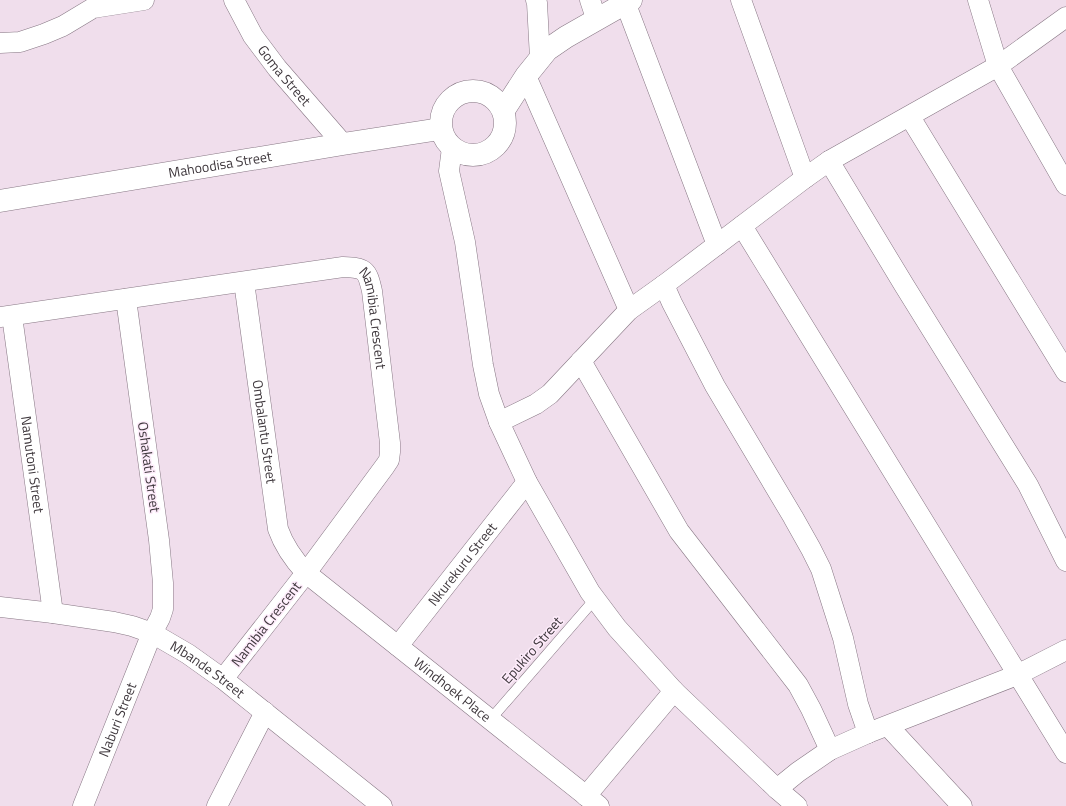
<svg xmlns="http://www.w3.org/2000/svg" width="1066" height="806" viewBox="0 0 1066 806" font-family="'Titillium Web',sans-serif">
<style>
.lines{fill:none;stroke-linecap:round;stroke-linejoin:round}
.service-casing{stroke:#877784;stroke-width:11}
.minor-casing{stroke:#877784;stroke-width:21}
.tertiary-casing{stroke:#877784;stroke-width:23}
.service{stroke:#fff;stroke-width:10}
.minor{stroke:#fff;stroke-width:20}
.tertiary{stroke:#fff;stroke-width:22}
.labels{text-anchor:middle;stroke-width:3;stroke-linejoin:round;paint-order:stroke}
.street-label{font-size:14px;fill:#3f383d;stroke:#fdebfa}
</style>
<rect width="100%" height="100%" fill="#f0deec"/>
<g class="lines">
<!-- service casing -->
<g class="service-casing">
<polyline id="service" points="490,720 595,599"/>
</g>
<!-- minor casing -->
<g class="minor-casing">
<g id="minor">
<path id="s1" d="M234,0L253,36L277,68L343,144"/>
<polyline points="536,0 537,3 540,58"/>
<polyline points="590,0 596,18"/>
<polyline points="741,0 805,178"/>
<polyline points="978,0 998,66 1066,185"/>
<polyline points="625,2 717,245"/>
<polyline points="0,43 20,42 44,34 63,26 93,8 144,0"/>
<polyline points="526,76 629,310"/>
<polyline points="910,117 1066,372"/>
<polyline points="452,148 449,171 465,242 483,365 489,394 499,422 527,482 590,592 617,628 674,691 777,789 797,806"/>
<polyline points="829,161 904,285 1028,485 1066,561"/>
<polyline points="742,226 1066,753"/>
<path id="s2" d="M244,282L278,529C284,546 293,559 306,573L599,806"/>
<polyline points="664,285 672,303 715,386 793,517 811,549 821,569 843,638 858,704 868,733"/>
<path id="s3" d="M12,316L53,613"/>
<path id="s4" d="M0,317L343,267C365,268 367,269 372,291L390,443V452L389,460L385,466L306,573L223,679"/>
<polyline points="581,361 679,531 798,685 811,709 830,750"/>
<polyline points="499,422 536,404 550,394 629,310 664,285 805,178 829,161 998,66 1066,17"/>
<path id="s5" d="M0,607L53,613L114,622L132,626L152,633L188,654L223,679L382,806"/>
<path id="s6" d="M398,646L527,482"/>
<polyline points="888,726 962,806"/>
<polyline points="777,789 798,772 830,750 868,733 1017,675 1066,650"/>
<polyline points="586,796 674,691"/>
<path id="s7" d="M83,806L152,633L160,618L163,609V583L159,540L126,299"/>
<polyline points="217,806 265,712"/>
</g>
</g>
<!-- tertiary casing -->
<g class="tertiary-casing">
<g id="tertiary">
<circle cx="473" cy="123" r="32"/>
<polyline points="504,110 526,76 547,50 566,37 631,0"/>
<path id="s8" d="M0,201L343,144L440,129"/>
</g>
</g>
<!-- service -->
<use href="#service" class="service"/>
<!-- minor -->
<use href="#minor" class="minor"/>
<!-- tertiary -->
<use href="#tertiary" class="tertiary"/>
</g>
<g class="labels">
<!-- street labels -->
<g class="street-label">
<text dy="5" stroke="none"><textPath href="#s1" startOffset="91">Goma Street</textPath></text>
<text dy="5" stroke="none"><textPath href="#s8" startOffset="223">Mahoodisa Street</textPath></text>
<text dy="5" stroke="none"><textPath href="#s4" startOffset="417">Namibia Crescent</textPath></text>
<text dy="5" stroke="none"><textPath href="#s2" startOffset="151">Ombalantu Street</textPath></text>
<text dy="5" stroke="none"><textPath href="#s3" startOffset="150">Namutoni Street</textPath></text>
<text transform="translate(149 467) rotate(82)" y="5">Oshakati Street</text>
<text dy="5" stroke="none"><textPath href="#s6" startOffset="104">Nkurekuru Street</textPath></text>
<text transform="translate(266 624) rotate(-52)" y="5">Namibia Crescent</text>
<text transform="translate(532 650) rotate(-49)" y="5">Epukiro Street</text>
<text dy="5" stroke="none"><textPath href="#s5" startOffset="221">Mbande Street</textPath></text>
<text dy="5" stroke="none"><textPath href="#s2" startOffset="489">Windhoek Place</textPath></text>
<text dy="5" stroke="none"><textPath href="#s7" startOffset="93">Naburi Street</textPath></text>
</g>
</g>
</svg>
